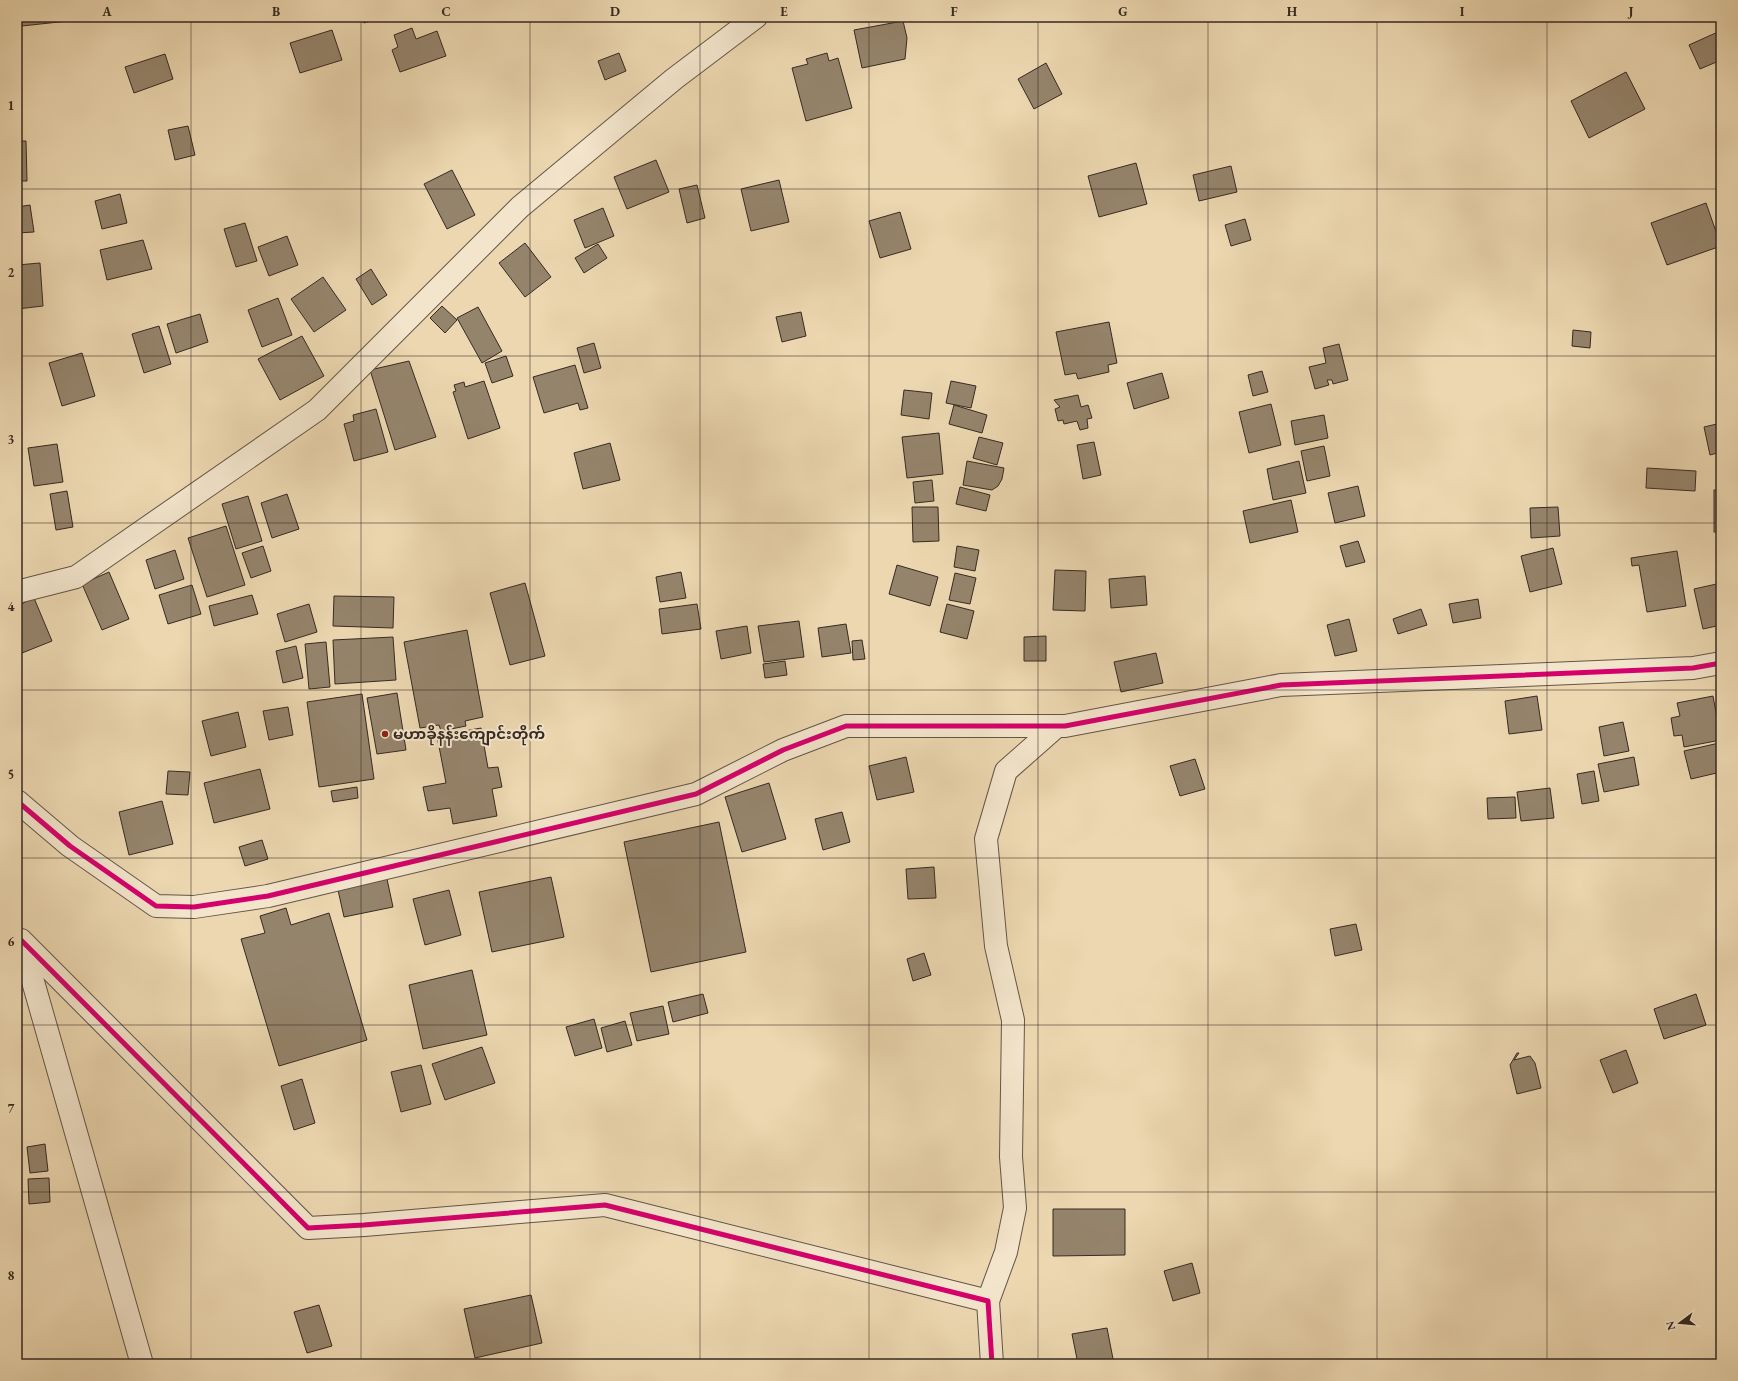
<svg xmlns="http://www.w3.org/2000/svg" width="1738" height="1381" viewBox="0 0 1738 1381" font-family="'EB Garamond','Noto Sans Myanmar',serif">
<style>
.building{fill:#95846c;stroke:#362a22}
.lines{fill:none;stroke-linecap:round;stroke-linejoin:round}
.street-casing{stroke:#645546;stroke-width:24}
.street{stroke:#f3e5cc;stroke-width:22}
.cycleway-casing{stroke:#f3e5cc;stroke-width:8}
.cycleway{stroke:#d6006c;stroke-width:5}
.grid{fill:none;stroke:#362a22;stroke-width:1;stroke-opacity:0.55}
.poi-dot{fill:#8f2418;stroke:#f3e5cc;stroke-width:1.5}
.labels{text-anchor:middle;stroke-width:4;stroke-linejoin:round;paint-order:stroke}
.poi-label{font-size:15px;font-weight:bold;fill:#362a22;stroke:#f3e5cc;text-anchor:start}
.neatline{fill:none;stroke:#362a22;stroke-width:1.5}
.grid-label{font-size:13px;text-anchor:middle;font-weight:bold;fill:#362a22}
</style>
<rect width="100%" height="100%" fill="#ecd7b0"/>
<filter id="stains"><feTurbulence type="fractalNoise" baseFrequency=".005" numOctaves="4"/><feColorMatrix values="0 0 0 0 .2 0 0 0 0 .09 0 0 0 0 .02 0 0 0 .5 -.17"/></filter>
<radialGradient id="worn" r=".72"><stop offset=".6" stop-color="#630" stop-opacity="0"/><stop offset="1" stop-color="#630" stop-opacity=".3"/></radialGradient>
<!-- building -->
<g class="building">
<polygon points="21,17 67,17 68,21 22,26"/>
<polygon points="361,17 381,17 364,23"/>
<polygon points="903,21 907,38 905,59 862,68 854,30"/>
<polygon points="412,28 416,39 437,31 446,56 400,72 392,50 398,47 394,35"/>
<polygon points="332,30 342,60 300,73 290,43"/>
<polygon points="1720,31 1721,60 1700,69 1689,45"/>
<polygon points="619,53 626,71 605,80 598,61"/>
<polygon points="827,53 829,61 838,58 852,108 806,121 792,68 808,64 806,59"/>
<polygon points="165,54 173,79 134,93 125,67"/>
<polygon points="1046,63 1062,94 1034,109 1018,79"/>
<polygon points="1626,72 1645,109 1589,138 1571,101"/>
<polygon points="188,126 195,155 175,160 168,130"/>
<polygon points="17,141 26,141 27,181 17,181"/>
<polygon points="656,160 669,192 627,209 614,177"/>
<polygon points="1136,163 1147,204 1099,217 1088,176"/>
<polygon points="1231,166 1237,192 1199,201 1193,175"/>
<polygon points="452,170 475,215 447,229 424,184"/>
<polygon points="779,180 789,222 751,231 741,189"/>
<polygon points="697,185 705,218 687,223 679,189"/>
<polygon points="120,194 127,223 102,229 95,201"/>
<polygon points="1706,203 1721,246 1667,265 1651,223"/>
<polygon points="30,205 34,232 17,233 17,207"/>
<polygon points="603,208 614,236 585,248 574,220"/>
<polygon points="900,212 911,249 880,258 869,221"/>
<polygon points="1245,219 1251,240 1231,246 1225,225"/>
<polygon points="245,223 257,261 236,267 224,229"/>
<polygon points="287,236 298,265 269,276 258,247"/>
<polygon points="143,240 152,269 107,280 100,250"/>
<polygon points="525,243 551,277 525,297 499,263"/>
<polygon points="598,244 607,258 584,273 575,258"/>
<polygon points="40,263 43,306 17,309 17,265"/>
<polygon points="371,269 387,295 372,305 356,279"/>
<polygon points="323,277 346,310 314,332 291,299"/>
<polygon points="278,298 292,335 262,347 248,310"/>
<polygon points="442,306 457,320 445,333 430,318"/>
<polygon points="478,307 502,351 482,363 457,318"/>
<polygon points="801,312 806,336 782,342 776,317"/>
<polygon points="200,314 208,342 176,353 167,324"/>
<polygon points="1109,322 1117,363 1108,365 1109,372 1078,379 1076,373 1065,375 1056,332"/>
<polygon points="159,326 171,364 144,373 132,334"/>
<polygon points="1573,330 1591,332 1590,348 1572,346"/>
<polygon points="302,336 324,376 280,400 258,359"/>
<polygon points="594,343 601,368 584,373 577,348"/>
<polygon points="1339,344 1348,380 1333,384 1332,380 1327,380 1329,385 1315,389 1309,367 1326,363 1323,348"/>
<polygon points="82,353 95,396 62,406 49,363"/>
<polygon points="506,356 513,376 492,383 485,363"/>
<polygon points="409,361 436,437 395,450 370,370"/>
<polygon points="575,365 588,408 580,410 578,403 544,413 533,377"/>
<polygon points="1262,371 1268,392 1253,396 1248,375"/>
<polygon points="1162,373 1169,398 1134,409 1127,383"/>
<polygon points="484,381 500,428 468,439 453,392 456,391 454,385 464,382 465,387"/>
<polygon points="951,381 976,386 971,408 946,403"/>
<polygon points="904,390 932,393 929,419 901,415"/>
<polygon points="1078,395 1081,407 1088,405 1092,418 1087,419 1088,428 1080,430 1077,421 1064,424 1063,420 1058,421 1055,409 1060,407 1054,400"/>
<polygon points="1271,404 1281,445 1249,453 1239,412"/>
<polygon points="954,405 987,415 982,433 949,424"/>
<polygon points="376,409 388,452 354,461 344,424 354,421 353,415"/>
<polygon points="1324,415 1328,438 1295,445 1291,421"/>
<polygon points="1721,423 1721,452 1710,455 1704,427"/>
<polygon points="939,433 943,474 907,478 902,437"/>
<polygon points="979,437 1003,443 997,465 973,458"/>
<polygon points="1094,442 1101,475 1083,479 1077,445"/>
<polygon points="610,443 620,480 583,489 574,453"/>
<polygon points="57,444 63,482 34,486 28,448"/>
<polygon points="1324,446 1330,476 1307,481 1301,451"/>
<polygon points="967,461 1004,468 1002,479 998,486 992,490 963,485"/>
<polygon points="1299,461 1306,493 1273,500 1267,469"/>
<polygon points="1647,468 1696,471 1695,491 1646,488"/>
<polygon points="932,480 934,501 915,503 913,482"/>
<polygon points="1358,486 1365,516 1335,523 1328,493"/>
<polygon points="960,487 990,495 986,511 956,504"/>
<rect x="1714" y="490" width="7" height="42"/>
<polygon points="67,491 73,527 56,530 50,494"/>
<polygon points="287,494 299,529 272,538 261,503"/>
<polygon points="248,496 262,541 236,549 222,504"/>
<polygon points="1291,500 1298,532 1250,543 1243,511"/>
<polygon points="912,507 938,507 939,541 913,542"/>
<polygon points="1558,507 1560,536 1531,538 1530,508"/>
<polygon points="226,526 245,585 207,597 188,538"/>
<polygon points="1358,541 1365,562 1346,567 1340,546"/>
<polygon points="263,546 271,571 251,578 242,553"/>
<polygon points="957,546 979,550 975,571 954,567"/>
<polygon points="1553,548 1562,584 1530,592 1521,556"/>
<polygon points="175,550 184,579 155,589 146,560"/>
<polygon points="1677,551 1686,606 1647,612 1639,565 1632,566 1631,558"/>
<polygon points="897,565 938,577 930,606 889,594"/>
<polygon points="1055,570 1086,571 1085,611 1053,610"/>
<polygon points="109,572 129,619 102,630 82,584"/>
<polygon points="681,572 686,598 660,602 656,577"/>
<polygon points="955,573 976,578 970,604 949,600"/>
<polygon points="1145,576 1147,605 1111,608 1109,579"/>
<polygon points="525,583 545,656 510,665 490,593"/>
<polygon points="1721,583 1721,625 1703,629 1694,589"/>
<polygon points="192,585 201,614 168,624 159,595"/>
<polygon points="252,595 258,614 214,626 209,606"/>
<polygon points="334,596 394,597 393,628 333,626"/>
<polygon points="34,598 52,641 17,655 17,606"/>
<polygon points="1478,599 1481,618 1453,623 1449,604"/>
<polygon points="309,604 317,632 285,642 277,614"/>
<polygon points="697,604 701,629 662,634 659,609"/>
<polygon points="947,604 974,611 967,639 940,632"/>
<polygon points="1421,609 1427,625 1398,634 1393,619"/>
<polygon points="1349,619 1357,651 1335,656 1327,625"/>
<polygon points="799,621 804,657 764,662 758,626"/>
<polygon points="846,624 851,653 822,657 818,628"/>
<polygon points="747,626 751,653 721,659 716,631"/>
<polygon points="467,630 483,717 465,721 466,726 441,731 439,725 420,728 404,642"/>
<polygon points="1046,636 1046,661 1024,661 1024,637"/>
<polygon points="393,637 396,680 335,684 333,640"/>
<polygon points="862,640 865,659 853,660 852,641"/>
<polygon points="326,642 330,687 309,689 305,644"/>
<polygon points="296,646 303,678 283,683 276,651"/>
<polygon points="1156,653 1163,683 1121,692 1114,662"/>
<polygon points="785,661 787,675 765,678 763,664"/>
<polygon points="397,693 406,750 377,754 367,698"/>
<polygon points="362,694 374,779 319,787 307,702"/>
<polygon points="1537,696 1542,730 1509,734 1505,701"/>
<polygon points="1713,696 1721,740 1684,747 1682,735 1674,736 1671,718 1680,716 1677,703"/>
<polygon points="288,707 293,735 269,740 263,711"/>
<polygon points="238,712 246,747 211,756 202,721"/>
<polygon points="1623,722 1629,751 1604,756 1599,727"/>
<polygon points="481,728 488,768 498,767 502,787 492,789 497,816 453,824 450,808 428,811 423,787 446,783 437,736"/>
<polygon points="1719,743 1721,752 1721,772 1691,779 1684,751"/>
<polygon points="906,757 914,792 877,800 869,766"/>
<polygon points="1634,757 1639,785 1604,792 1598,764"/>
<polygon points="1195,759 1205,789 1180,796 1170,766"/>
<polygon points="260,769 270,809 214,823 204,783"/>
<polygon points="168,771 190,772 188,795 166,794"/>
<polygon points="1594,771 1599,801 1582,804 1577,774"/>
<polygon points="769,783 786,839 742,852 725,797"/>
<polygon points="357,787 358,798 333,802 331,791"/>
<polygon points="1550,788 1554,818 1521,821 1517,792"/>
<polygon points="1515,797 1516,818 1488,819 1487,798"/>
<polygon points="162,801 173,844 129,855 119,812"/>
<polygon points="842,812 850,842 823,850 815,819"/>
<polygon points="719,822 746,952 651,972 624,842"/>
<polygon points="262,840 268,859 245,866 239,847"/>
<polygon points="934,867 936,898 908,899 906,869"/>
<polygon points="551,877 564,937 492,952 479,892"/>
<polygon points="387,879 393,907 344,917 338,890"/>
<polygon points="449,890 461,935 425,945 413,899"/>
<polygon points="286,908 291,925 329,913 367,1040 279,1066 241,939 265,933 260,916"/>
<polygon points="1356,924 1362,950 1335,956 1330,929"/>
<polygon points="924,953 931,975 913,981 907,959"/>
<polygon points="472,970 487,1035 423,1049 409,985"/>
<polygon points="703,994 708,1013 673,1022 668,1002"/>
<polygon points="1696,994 1706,1025 1664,1039 1654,1009"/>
<polygon points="663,1006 669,1034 637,1041 630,1013"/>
<polygon points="594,1019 602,1048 575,1056 566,1027"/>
<polygon points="625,1021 632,1045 607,1052 601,1028"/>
<polygon points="482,1047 495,1083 445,1100 432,1064"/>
<polygon points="1626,1050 1638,1083 1613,1093 1600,1060"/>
<polygon points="1517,1053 1519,1053 1514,1060 1530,1056 1535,1063 1541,1088 1517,1094 1510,1065"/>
<polygon points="421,1065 431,1104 401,1112 391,1072"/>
<polygon points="302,1079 315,1123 294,1130 281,1086"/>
<polygon points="45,1144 48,1171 30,1173 27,1147"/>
<polygon points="49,1178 50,1202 29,1204 28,1179"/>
<polygon points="1053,1209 1125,1209 1125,1255 1053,1256"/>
<polygon points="1192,1263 1200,1293 1173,1301 1164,1271"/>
<polygon points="531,1295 542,1343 475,1358 464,1309"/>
<polygon points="319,1305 332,1346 307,1353 294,1312"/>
<polygon points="1107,1328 1114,1364 1078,1364 1072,1334"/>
</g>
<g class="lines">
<!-- street casing -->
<g class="street-casing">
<g id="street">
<polyline points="17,592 76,577 317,410 520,207 674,79 756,17"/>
<polyline points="17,801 70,846 156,906 194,907 268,896 696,794 783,750 846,726 1065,726 1281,685 1693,668 1721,663"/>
<polyline points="21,940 308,1228 364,1225 605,1205 988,1301 992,1364"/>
<polyline points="22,943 142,1364"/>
<polyline points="988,1301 1006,1252 1015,1208 1011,1157 1013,1020 996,946 986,839 1006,771 1057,726"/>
</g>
</g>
<!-- street -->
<use href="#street" class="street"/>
<!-- cycleway casing -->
<g class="cycleway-casing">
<g id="cycleway">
<polyline points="17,801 70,846 156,906 194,907 268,896 696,794 783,750 846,726 1065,726 1281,685 1693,668 1721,663"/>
<polyline points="21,940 308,1228 364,1225 605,1205 988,1301 992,1364"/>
</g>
</g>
<!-- cycleway -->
<use href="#cycleway" class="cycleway"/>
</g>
<!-- grid -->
<path class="grid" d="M191,17V1364M361,17V1364M530,17V1364M700,17V1364M869,17V1364M1038,17V1364M1208,17V1364M1377,17V1364M1547,17V1364M17,189H1721M17,356H1721M17,523H1721M17,690H1721M17,858H1721M17,1025H1721M17,1192H1721"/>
<!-- markers -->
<circle class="poi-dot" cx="385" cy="734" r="4"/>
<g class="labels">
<!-- poi labels -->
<g class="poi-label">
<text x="393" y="739">မဟာခိုနန်းကျောင်းတိုက်</text>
</g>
</g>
<!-- margin -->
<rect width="1738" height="1381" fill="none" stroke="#ecd7b0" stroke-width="44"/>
<!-- north arrow -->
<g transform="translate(1680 1323) rotate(254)" stroke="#f3e5cc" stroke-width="3" paint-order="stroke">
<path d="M0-3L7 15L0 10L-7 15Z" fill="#362a22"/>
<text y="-6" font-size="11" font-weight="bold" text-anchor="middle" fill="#362a22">N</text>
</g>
<rect x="22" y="22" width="1694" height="1337" class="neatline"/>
<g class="grid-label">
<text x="107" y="16">A</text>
<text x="276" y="16">B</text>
<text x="446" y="16">C</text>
<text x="615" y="16">D</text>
<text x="784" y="16">E</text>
<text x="954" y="16">F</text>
<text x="1123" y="16">G</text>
<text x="1292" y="16">H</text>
<text x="1462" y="16">I</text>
<text x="1631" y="16">J</text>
<text x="11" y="110">1</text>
<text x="11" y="277">2</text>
<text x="11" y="444">3</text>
<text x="11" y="611">4</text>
<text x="11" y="779">5</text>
<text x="11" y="946">6</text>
<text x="11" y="1113">7</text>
<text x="11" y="1280">8</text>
</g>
<rect width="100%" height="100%" filter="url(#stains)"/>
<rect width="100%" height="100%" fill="url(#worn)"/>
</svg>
